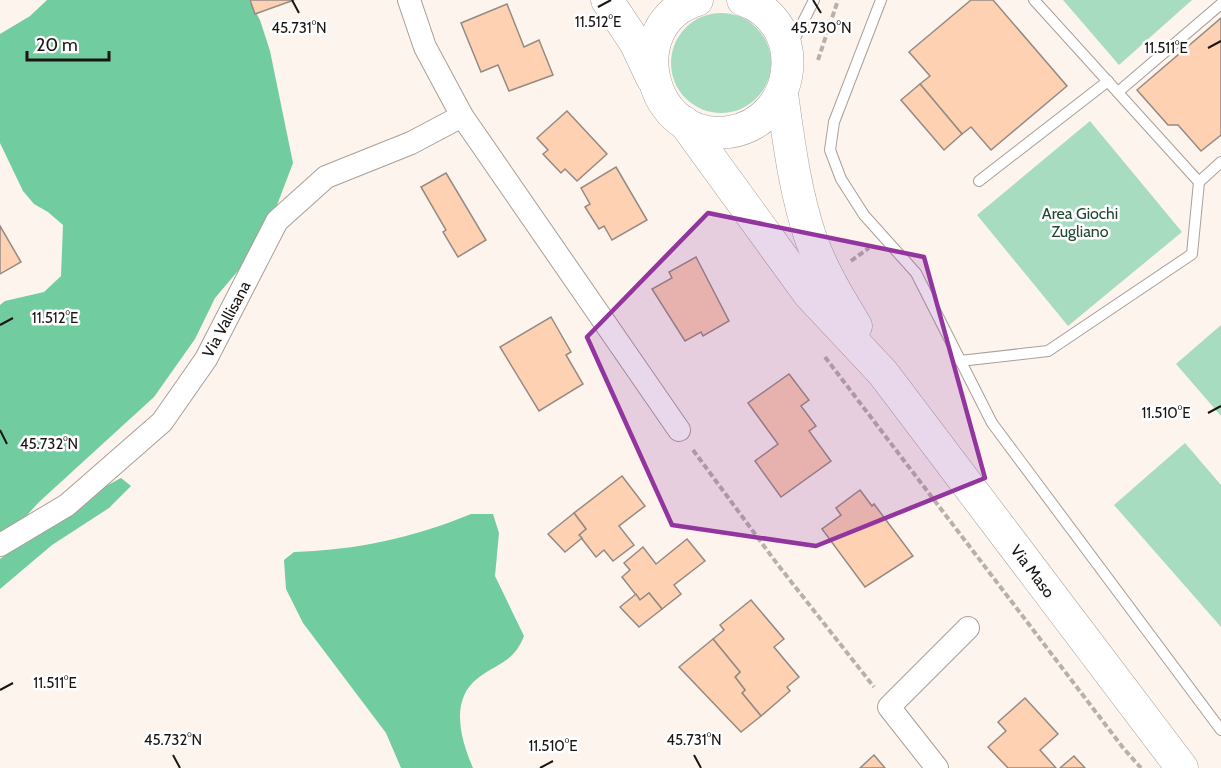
<svg xmlns="http://www.w3.org/2000/svg" width="1221" height="768" viewBox="0 0 1221 768" font-family="Cabin,sans-serif">
<style>
.green{fill:#a8dcc1}
.forest{fill:#71cca0}
.building{fill:#fdd1b1;stroke:#968b84;stroke-width:1.5}
.lines{fill:none;stroke-linecap:round;stroke-linejoin:round}
.service-casing{stroke:#a99f97;stroke-width:12}
.minor-casing{stroke:#a99f97;stroke-width:24}
.secondary-casing{stroke:#a99f97;stroke-width:33}
.path{stroke:#b7b0ab;stroke-width:4;stroke-dasharray:6 3;stroke-linecap:butt}
.service{stroke:#fff;stroke-width:10}
.minor{stroke:#fff;stroke-width:22}
.secondary{stroke:#fff;stroke-width:32}
.marked{fill:#93359e;fill-opacity:0.2;stroke:#93359e;stroke-width:4.5;stroke-linejoin:round}
.ticks{fill:none;stroke:#1a1613;stroke-width:2}
.labels{text-anchor:middle;stroke-width:5;stroke-linejoin:round;paint-order:stroke}
.park-label{font-size:16px;fill:#1f4633;stroke:#fff}
.street-label{font-size:16px;fill:#1a1613;stroke:#fff}
.ticks-label{font-size:15px;text-anchor:middle;fill:#1a1613;stroke:#fff;stroke-width:5;stroke-linejoin:round;paint-order:stroke}
</style>
<rect width="100%" height="100%" fill="#fdf4ee"/>
<!-- green -->
<g class="green">
<polygon points="1063,0 1192,0 1119,65"/>
<circle cx="721" cy="63" r="50"/>
<polygon points="1090,121 1182,232 1068,326 977,215"/>
<polygon points="1221,325 1221,416 1176,364"/>
<polygon points="1185,443 1221,485 1221,627 1114,505"/>
</g>
<!-- forest -->
<g class="forest">
<polygon points="47,0 249,0 260,20 270,51 293,163 274,213 243,265 215,298 195,339 154,397 39,502 28,514 21,532 121,478 131,486 109,508 52,545 0,589 0,559 12,549 0,534 0,305 5,301 44,292 61,276 63,225 48,212 34,204 23,191 0,143 0,34 30,16"/>
<path d="M471,514H493L499,533L495,576L524,636C514,662 498,663 478,678C449,700 461,740 473,768H401L386,733L303,623L286,589L284,560L294,552C356,550 413,538 471,514Z"/>
</g>
<!-- building -->
<g class="building">
<polygon points="250,0 294,0 255,14"/>
<polygon points="971,0 993,0 1067,86 991,150 971,127 962,134 920,84 930,76 909,52"/>
<polygon points="507,4 524,47 539,40 553,75 509,91 498,65 481,72 461,23"/>
<polygon points="1221,18 1221,135 1201,151 1178,125 1168,125 1137,90"/>
<polygon points="920,84 962,134 944,150 901,100"/>
<polygon points="567,111 607,154 577,181 565,169 561,173 543,154 548,150 537,138"/>
<polygon points="616,167 647,220 612,240 604,226 599,229 585,207 590,204 581,188"/>
<polygon points="446,173 486,240 458,257 443,232 446,230 421,187"/>
<polygon points="0,226 21,262 0,274"/>
<polygon points="696,257 729,321 703,336 701,332 685,341 652,289 672,278 669,272"/>
<polygon points="551,317 571,352 566,355 583,384 539,411 500,347"/>
<polygon points="789,374 809,400 801,406 816,426 809,431 831,461 781,497 755,461 778,444 748,403"/>
<polygon points="622,476 645,506 619,526 634,545 613,561 604,550 596,557 579,535 586,529 574,513"/>
<polygon points="860,490 872,506 874,504 913,556 865,587 822,529 841,515 836,508"/>
<polygon points="574,513 586,529 579,535 582,538 565,552 548,534"/>
<polygon points="687,539 705,561 674,585 681,594 662,609 649,593 640,600 622,577 630,570 624,563 643,547 656,564"/>
<polygon points="649,593 662,609 639,627 620,607 636,594 640,600"/>
<polygon points="751,600 784,639 774,647 799,677 787,687 790,691 761,716 742,693 745,690 735,677 740,672 713,639 724,630 720,625"/>
<polygon points="713,639 740,672 735,677 745,690 742,693 761,716 741,732 679,667"/>
<polygon points="1025,698 1058,734 1040,750 1056,768 1008,768 988,747 1006,731 998,722"/>
<polygon points="874,755 885,768 860,768"/>
<polygon points="1074,756 1085,768 1060,768"/>
</g>
<g class="lines">
<!-- service casing -->
<g class="service-casing">
<g id="service">
<polyline points="881,0 834,122 830,150 841,179 864,215 916,273 992,423 1221,730"/>
<polyline points="1034,0 1199,182"/>
<polyline points="792,44 814,0"/>
<polyline points="1118,92 1221,4"/>
<polyline points="979,181 1108,81"/>
<polyline points="960,361 1048,351 1192,254 1199,182 1221,162"/>
</g>
</g>
<!-- minor casing -->
<g class="minor-casing">
<g id="minor">
<polyline points="409,0 425,47 462,116 679,430"/>
<polyline points="0,545 67,505 162,422 206,359 277,221 326,177 411,143 462,116"/>
<polyline points="937,768 889,707 968,628"/>
</g>
</g>
<!-- secondary casing -->
<g class="secondary-casing">
<g id="secondary">
<polyline points="607,0 635,42 652,78"/>
<path d="M697,0C621,24 649,144 729,132C798,122 810,22 743,0"/>
<path d="M782,94C789,143 795,192 811,239C822,270 839,298 856,326"/>
<polyline points="684,122 809,294 883,373 1182,768"/>
</g>
</g>
<!-- path -->
<g class="path">
<polyline points="818,60 838,0"/>
<polyline points="851,261 869,248"/>
<polyline points="825,357 1124,749 1141,768"/>
<polyline points="693,450 778,565 874,687"/>
</g>
<!-- service -->
<use href="#service" class="service"/>
<!-- minor -->
<use href="#minor" class="minor"/>
<!-- secondary -->
<use href="#secondary" class="secondary"/>
</g>
<!-- marked area -->
<path class="marked" d="M708,213L924,257L985,478L816,546L672,525L587,337Z"/>
<!-- ticks -->
<path class="ticks" d="M292,0L299,13M813,0L821,13M598,7L611,0M1208,48L1221,41M0,325L13,318M1208,413L1221,406M0,430L7,444M0,690L13,683M173,755L180,768M694,755L701,768M540,768L553,761"/>
<g class="labels">
<!-- park labels -->
<g class="park-label">
<text x="1080" y="219">Area Giochi<tspan x="1080" dy="18">Zugliano</tspan></text>
</g>
<!-- street labels -->
<g class="street-label">
<text transform="translate(226 319) rotate(-62)" y="6">Via Vallisana</text>
<text transform="translate(1033 571) rotate(53)" y="6">Via Maso</text>
</g>
</g>
<g class="ticks-label">
<text x="598" y="27">11.512°E</text>
<text x="299" y="33">45.731°N</text>
<text x="821" y="33">45.730°N</text>
<text x="1166" y="53">11.511°E</text>
<text x="55" y="323">11.512°E</text>
<text x="1166" y="418">11.510°E</text>
<text x="49" y="449">45.732°N</text>
<text x="55" y="688">11.511°E</text>
<text x="173" y="745">45.732°N</text>
<text x="694" y="745">45.731°N</text>
<text x="553" y="751">11.510°E</text>
</g>
<!-- scale -->
<path d="M27 51v9h82v-9" fill="none" stroke="#1a1613" stroke-width="3"/>
<text x="36" y="51" font-size="18" fill="#1a1613" stroke="#ffffff" stroke-width="4.5" paint-order="stroke">20 m</text>
</svg>
